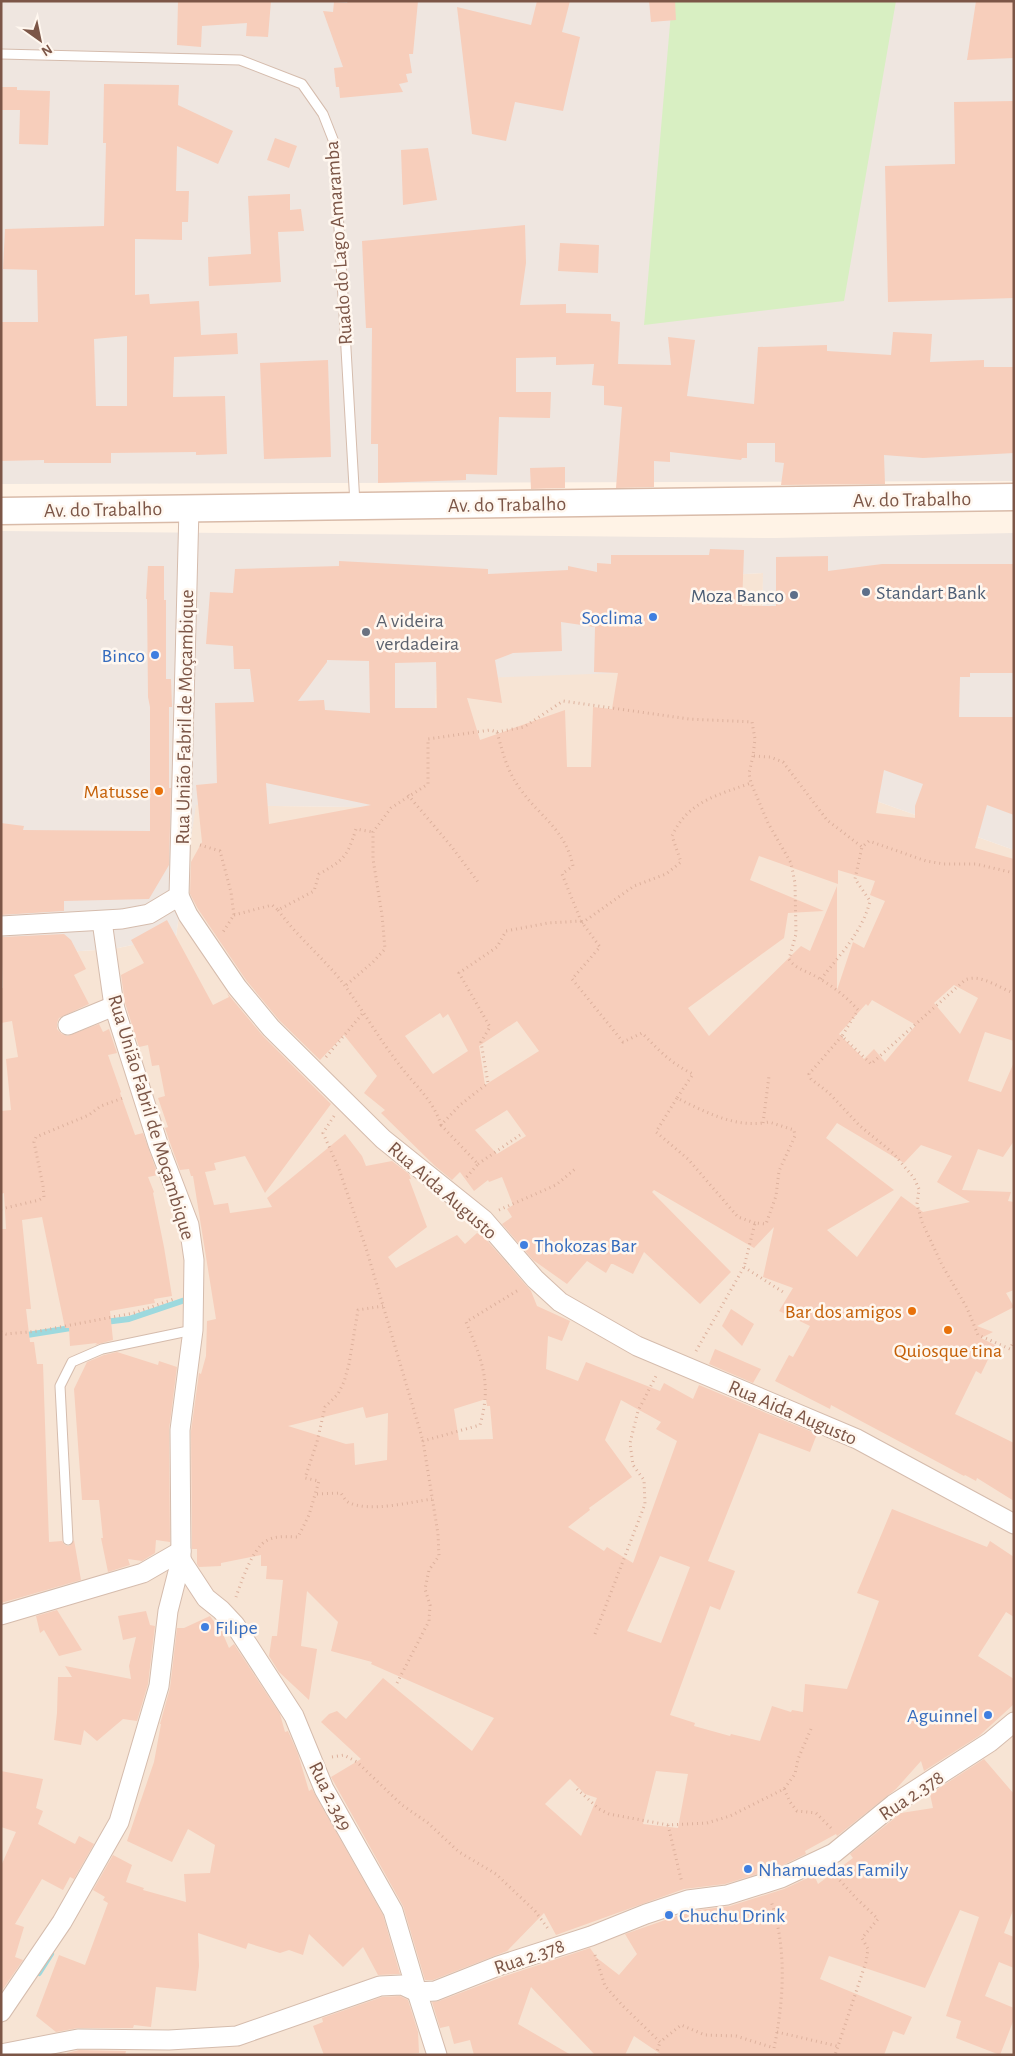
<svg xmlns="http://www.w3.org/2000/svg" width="1015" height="2056" viewBox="0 0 1015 2056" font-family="'Alegreya Sans',sans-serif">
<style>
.residential{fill:#f7e4d4}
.industrial{fill:#efe6e0}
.green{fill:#d8efc2}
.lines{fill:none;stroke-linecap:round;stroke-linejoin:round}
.stream{stroke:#9dd9de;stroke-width:6}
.building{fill:#f7cebb;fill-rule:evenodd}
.service-casing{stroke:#d5bcad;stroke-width:11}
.minor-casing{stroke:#d5bcad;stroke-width:21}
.secondary-casing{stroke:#d9bba9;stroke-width:29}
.path{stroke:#ddb19d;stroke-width:3;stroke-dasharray:1 4;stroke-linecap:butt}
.service{stroke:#fff;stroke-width:9}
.minor{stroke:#fff;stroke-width:19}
.secondary{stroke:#fff;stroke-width:26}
.service-dot{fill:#5c6f8a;stroke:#fff7ef;stroke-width:2}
.shop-dot{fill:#3f7fe0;stroke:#fff7ef;stroke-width:2}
.worship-dot{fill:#6b7280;stroke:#fff7ef;stroke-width:2}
.food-dot{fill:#e8710a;stroke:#fff7ef;stroke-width:2}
.labels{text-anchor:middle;stroke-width:5;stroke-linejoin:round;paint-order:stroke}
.street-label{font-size:20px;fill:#7c5647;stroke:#fff7ef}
.service-label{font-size:20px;fill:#4e5e75;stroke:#fff7ef;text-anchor:start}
.shop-label{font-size:20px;fill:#366cbe;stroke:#fff7ef;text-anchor:start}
.worship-label{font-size:20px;fill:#5b616d;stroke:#fff7ef;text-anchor:start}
.food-label{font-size:20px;fill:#c56008;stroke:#fff7ef;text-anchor:end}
</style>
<rect width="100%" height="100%" fill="#fff3e6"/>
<!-- residential -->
<polygon class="residential" points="763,573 761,760 1014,850 1014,2055 1,2055 1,956 113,949 176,936 195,805 433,808 436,689 480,678 680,578"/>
<!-- industrial -->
<g class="industrial">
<polygon points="1,1 1014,1 1014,481 1,484"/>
<polygon points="1,531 775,538 1014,533 1014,850 761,760 763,573 680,578 676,671 480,678 436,689 433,808 196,805 176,936 113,949 1,956"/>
</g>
<!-- green -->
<polygon class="green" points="672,1 896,1 844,301 644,325"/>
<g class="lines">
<!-- stream -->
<g class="stream">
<polyline points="105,1322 129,1319 191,1298"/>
<polyline points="21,1336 77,1327"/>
<polyline points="39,1973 51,1954"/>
</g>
</g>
<!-- building -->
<g class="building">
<polygon points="178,1 271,1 268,37 246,36 247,23 202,26 201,47 177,45"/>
<polygon points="348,1 418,1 413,54 409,54 412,73 406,74 408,82 399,84 403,92 340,98 339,87 336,87 334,68 343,67 323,11 333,12 334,2 347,3"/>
<polygon points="537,1 570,1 562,32 580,37 563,111 515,102 506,141 472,134 457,7 531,25"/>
<polygon points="649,1 675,1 676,20 651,22"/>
<polygon points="976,1 1014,1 1014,58 967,60"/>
<path d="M104,84L179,85L178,105L233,131L218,164L177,146L176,191H189L188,222H182V240L135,239V295L149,294L150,304L199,301L201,335L237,333L238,354L174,357L173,397L225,396L227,454L196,455V452L111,453V463H44V460L1,461V322H38L37,270L3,269L5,229L104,226L106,143H103ZM127,336V406H96L94,339Z"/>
<polygon points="1,87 17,87 17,90 50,91 48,145 19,144 20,110 1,110"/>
<polygon points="1014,101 1014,298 888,302 885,166 955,164 954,102"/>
<polygon points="275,138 297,146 289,168 267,160"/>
<polygon points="428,148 437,200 403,205 401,150"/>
<polygon points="290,194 290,210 301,209 304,231 278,232 281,282 209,286 208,257 251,254 248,196"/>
<polygon points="525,225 526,263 520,305 566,304 566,313 611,314 611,321 620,322 618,364 671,365 668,337 695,340 687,396 754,404 758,347 827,345 827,351 891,355 893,332 932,334 930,362 984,360 984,367 1014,367 1014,453 923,458 884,455 885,484 781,485 784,463 775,462 775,443 747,443 747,458 742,458 741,460 670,452 670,462 654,461 654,487 616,488 622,407 604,405 604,386 592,385 594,364 556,365 556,357 516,358 516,392 551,392 550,418 499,417 497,475 466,474 466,480 378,483 378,444 371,444 372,328 366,328 362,241"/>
<polygon points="560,243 599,245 598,273 558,271"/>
<polygon points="328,360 331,457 264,459 260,363"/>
<polygon points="565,467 565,488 531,489 530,468"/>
<path d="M710,549L744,550L742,606H776V557L828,556V571L882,564H1014V673H970V677H960L959,717H1014V815L987,805L975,848L1014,859V1041L985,1032L968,1081L1001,1092L1014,1062V1141L1003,1157L978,1149L962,1190L1011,1192L1008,1201L1014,1202V1290L1006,1293L1014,1307L977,1326L993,1332L981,1338L995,1345L981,1374L976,1371L955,1414L1014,1443V1501L977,1478L976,1481L965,1475L964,1476L831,1405L830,1409L775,1381L789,1355L793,1357L810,1326L779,1311L793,1288L763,1277L774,1227L754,1248L654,1190L652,1192L731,1272L700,1304L644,1252L633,1274L613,1264H611L606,1273L587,1261L567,1284L533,1260L502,1224L512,1217L507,1209L513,1205L502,1177L489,1182L488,1180L474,1191L460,1172L452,1180L435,1166L381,1113L385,1110L364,1093L377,1076L344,1035L320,1060L279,1020L246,980L198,909L190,894L191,862L202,842L196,785L217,783L215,703L254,702L250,669H234L233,646L206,644L210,592L233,593L235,569L339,566V561L488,569V574L568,570V566L597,572V563L611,564V555H709ZM561,622L595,627L594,672L618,673L612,709L593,707L591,767H567L565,710L480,740L467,698L502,703L495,660L513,653L562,651ZM327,660L369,661L370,713L325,710L324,700L298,701L327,662ZM436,662L437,708H395V663ZM884,770L923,784L915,806V818L876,813ZM266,783L371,805L269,824ZM759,856L838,884V870L875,881L870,895L885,901L864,948L853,942L837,990V886L810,951L801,946L709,1036L688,1008L784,938L788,913L824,911L750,880ZM954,985L978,998L960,1034L934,1003ZM872,1000L916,1025L885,1062L874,1049L864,1059L839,1034L866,1004L868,1006ZM440,1013L443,1018L448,1014L468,1051L433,1074L405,1036ZM517,1021L539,1051L485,1085L479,1046ZM507,1110L526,1136L497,1154L475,1130ZM837,1123L904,1163L921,1145L952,1156L937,1182L970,1202L923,1212L901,1196L857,1257L827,1230L894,1190L826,1138Z"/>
<polygon points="148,566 164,566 164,600 166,600 166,679 171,679 172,707 169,707 169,788 171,788 169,865 149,899 64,901 64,911 1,915 1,823 24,826 23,830 150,831 150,707 148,697 147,599 146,599"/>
<path d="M167,920L213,1005L229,997L227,993L263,1036L331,1104L265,1193L245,1156L214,1163L216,1170L205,1172L214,1205L228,1203L230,1213L272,1207L267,1198L345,1134L362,1156L366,1166L392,1161L409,1174L411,1179H409L427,1227L388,1257L396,1268L457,1235L465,1244L477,1233L484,1237L531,1291L537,1306L570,1321L562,1341L548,1336L546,1369L578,1381L586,1362L660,1391L664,1383L693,1399L699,1385L817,1434L810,1452L759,1433L708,1561L735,1571L720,1610L710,1606L670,1715L695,1723L694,1726L730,1736L731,1734L760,1741L772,1706L791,1712L792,1710L803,1712L805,1684L847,1689L879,1601L857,1593L892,1509L987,1547L990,1541L1014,1557V1617L1006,1612L978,1656L1014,1679V1704L979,1736L924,1771L921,1761L896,1789L837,1836L836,1834L805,1851L806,1854L777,1868L725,1884L684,1889L556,1935L544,1913L507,1951L433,1980H425L403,1906L331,1777L361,1759L321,1722L329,1714L337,1711L346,1719L383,1678L472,1751L494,1718L371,1664L372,1662L331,1651L338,1622L307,1591L301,1646L317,1649L309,1700L279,1672L269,1656L272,1636H277L283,1580L266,1579L267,1566H261V1555L221,1563V1566L199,1567L197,1564V1549H192L191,1431L199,1373L201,1374L206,1356L207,1321L216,1319L193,1176H191L189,1169L180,1170L169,1140L165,1128L168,1127L158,1098L165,1096L159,1065L152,1066L148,1045L139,1047L125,1003L121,975L144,963L131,940ZM486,1399L487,1406H490L493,1439L459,1440L454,1409ZM621,1400L661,1422L656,1429L677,1441L633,1563L607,1547L604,1551L568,1527L590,1510L589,1508L632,1477L605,1440ZM363,1407L366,1418L388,1413L387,1460L355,1465L354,1443L346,1444L288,1426ZM660,1556L690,1567L661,1643L627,1631ZM656,1771L688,1774L678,1828L643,1824ZM570,1779L585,1794L597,1798L581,1836L545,1804Z"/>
<polygon points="64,934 71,940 86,969 74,975 89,1004 59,1018 57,1023 57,1029 62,1034 67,1036 99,1024 103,1032 109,1029 117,1053 108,1055 121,1092 120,1093 135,1135 143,1133 158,1175 148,1177 154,1192 153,1193 164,1247 172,1296 154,1299 155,1303 110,1311 113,1340 95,1345 97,1343 70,1346 69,1328 65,1328 42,1217 22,1220 31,1309 26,1309 30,1342 34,1342 37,1364 43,1364 49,1542 62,1541 65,1545 69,1546 74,1540 81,1580 1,1603 1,1229 6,1229 4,1193 1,1194 1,1111 11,1110 6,1059 18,1057 12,1021 1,1023 1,988 3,988 1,937"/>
<polygon points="731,1309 754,1324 742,1346 722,1326"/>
<polygon points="715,1349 761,1369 753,1383 709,1364"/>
<polygon points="117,1352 158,1365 159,1361 177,1367 169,1430 170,1542 156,1540 155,1553 142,1561 128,1559 130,1565 108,1572 101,1538 103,1538 99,1500 82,1500 74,1389 87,1362 104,1355"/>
<polygon points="57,1610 82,1650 59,1656 44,1630 40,1633 36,1616"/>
<polygon points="146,1611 150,1625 155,1626 148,1684 137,1721 123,1719 97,1741 84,1730 81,1745 54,1740 57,1713 58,1677 72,1677 65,1666 131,1679 129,1666 136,1637 123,1640 118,1616"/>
<polygon points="210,1616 218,1627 219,1625 229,1648 234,1644 280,1714 285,1732 288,1731 298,1754 309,1791 312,1789 383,1915 400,1974 378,1975 363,1947 343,1967 309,1934 303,1955 289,1950 280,1953 248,1943 246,1949 198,1933 199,1966 196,1991 156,1987 151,2027 134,2025 133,2028 78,2028 56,2032 36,2016 59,1955 85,1965 108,1903 103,1900 105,1897 93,1890 113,1855 132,1865 126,1882 144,1888 143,1890 186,1902 184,1874 210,1873 215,1845 188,1829 172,1862 127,1841 154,1762 161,1724 160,1724 170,1688 177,1628 184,1628"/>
<polygon points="984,1759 1014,1794 1014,1908 1004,1933 1014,1937 1014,1968 999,1962 985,1996 1014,2008 1014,2019 1000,2055 956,2038 961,2021 946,2016 979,1917 960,1910 925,1988 829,1956 820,1979 912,2017 904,2035 893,2031 884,2055 662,2055 634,2036 625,2055 595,2055 531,1987 518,2024 571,2055 474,2055 470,2040 454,2044 449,2026 440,2028 432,2002 439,2001 502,1977 590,1948 597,1958 619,1975 637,1954 625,1934 691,1911 730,1906 784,1889 814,1875 818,1884 853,1858 850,1854 901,1813 933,1808 930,1794"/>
<polygon points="1,1771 43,1779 36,1808 43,1811 38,1824 75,1844 79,1836 94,1844 74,1879 70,1877 63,1890 42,1879 15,1924 24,1927 15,1957 23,1960 1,1992 1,1866 16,1832 1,1827"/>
<polygon points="400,1996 408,2000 418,2032 419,2053 398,2055 324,2055 313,2026 323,2022 322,2018 382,1997"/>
<polygon points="79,2050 126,2051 125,2055 67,2055 67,2053"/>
</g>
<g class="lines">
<!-- service casing -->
<g class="service-casing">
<g id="service">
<polyline points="1,54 240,60 302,84 323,114 334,142 355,504"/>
<polyline points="68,1540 60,1386 72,1362 102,1349 193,1330"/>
</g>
</g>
<!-- minor casing -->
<g class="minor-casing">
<g id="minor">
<polyline points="179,896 188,915 207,943 237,987 271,1028 383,1139 484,1220 535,1279 560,1302 637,1346 857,1439 1014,1524"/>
<polyline points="1,926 122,919 149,914 179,896 189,508"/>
<polyline points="68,1025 114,1006"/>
<polyline points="181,1560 206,1598 221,1610 235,1625 294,1716 324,1789 393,1911 417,1992 437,2055"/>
<polyline points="1,1615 143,1573 181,1551"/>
<polyline points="1,2012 62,1922 119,1822 159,1686 168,1611 181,1560 180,1430 193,1330 194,1260 189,1225 158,1144 114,1006 102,921"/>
<polyline points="1,2054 78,2039 169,2040 237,2036 380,1986 402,1985 417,1992 435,1991 498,1966 591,1936 646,1914 688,1900 727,1895 781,1878 834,1853 894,1804 990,1742 1014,1722"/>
</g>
</g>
<!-- secondary casing -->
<g class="secondary-casing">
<polyline id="secondary" points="1,511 1014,497"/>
</g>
<!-- path -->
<g class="path">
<polyline points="497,732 524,727 563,701 689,719 752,722 755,739 753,756 770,757 783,762 827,820 862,847 869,841 926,861 944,864 976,864 1014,873"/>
<path d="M753,756L749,773L751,783L768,823L791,863L795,883L796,934L789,959C794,968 806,971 815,976C831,985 846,996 858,1010L842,1036L871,1064L965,980C980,973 999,988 1014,993"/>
<polyline points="408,795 451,846 478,882"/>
<polyline points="200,845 220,851 231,892 234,915 223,932"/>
<path d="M278,910C296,935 319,954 339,978C360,1005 377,1036 398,1063C414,1085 433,1099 441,1125L460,1105L488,1083L481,1042L490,1027L459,973L497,947L506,931L548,923L581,921L562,874L573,866C565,829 541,818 521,790C507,772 503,753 497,732L490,730L428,739V784L391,808L373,832V859L382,915L385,949L373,962L345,986"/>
<path d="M234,915L272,905L278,910L314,891L319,874C344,860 347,857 356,829L373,832"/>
<path d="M581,921L600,947L572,979L623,1042L642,1033C659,1050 670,1063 693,1074L677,1098"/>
<path d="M582,923L634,886L666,874L681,862L672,836C688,801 718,795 751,783"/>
<path d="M821,979C839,956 863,931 870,901L855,879L862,847"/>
<polyline points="842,1036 809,1074 811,1079 829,1093 860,1126 893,1153 914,1178 919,1189 917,1204 922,1222 942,1265 967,1308 978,1335 1010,1349 1014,1341"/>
<polyline points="326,1057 363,1013"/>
<polyline points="334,1116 323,1133 339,1169 366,1248 423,1441"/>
<polyline points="441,1125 478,1164 464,1180"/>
<polyline points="478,1164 520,1135"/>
<polyline points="1,1209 39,1200 44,1197 43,1186 34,1142 36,1137 89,1115 101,1106 123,1098"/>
<polyline points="499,1210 556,1185 575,1169"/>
<path d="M755,1223L738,1217L688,1159L656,1132L677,1098C703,1111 733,1127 763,1123"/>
<polyline points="744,1267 783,1292"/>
<polyline points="1,1332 6,1334 39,1331 134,1313 174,1299"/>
<polyline points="696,1351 744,1267 755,1223 766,1224 776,1196 779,1171 795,1136 794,1130 769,1122 763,1123 769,1076"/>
<path d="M317,1494L341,1493C343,1496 345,1500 348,1502C368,1513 411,1502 432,1499"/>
<path d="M236,1597C241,1582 253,1548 266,1541C276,1535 287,1537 298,1537L309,1515L319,1481L305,1478L317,1442L325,1407L338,1394L344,1382L349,1364L358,1310L383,1306"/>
<polyline points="595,1634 645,1504 644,1480 633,1465 630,1443 638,1411 656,1376"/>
<path d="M397,1683L429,1621L430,1605L425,1589L429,1570L439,1556L438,1534L423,1441L480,1425C492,1383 482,1360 466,1322L520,1289"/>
<polyline points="332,1757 344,1755 357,1762 402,1805 428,1823 459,1852 496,1874 535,1911 549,1930"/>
<polyline points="577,1789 599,1809 609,1814 668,1825 707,1823 730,1816 784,1789 795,1774 798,1759 811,1729"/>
<polyline points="784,1789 790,1802 797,1811 816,1813 832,1829"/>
<polyline points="668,1825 682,1883"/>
<polyline points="833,1873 857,1899 878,1919 862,1938 868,1949 866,1962 835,2055"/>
<path d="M595,1955L605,1986L623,2006L660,2042L681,2025L705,2035L736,2036L774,2048C784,2000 787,1948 771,1901"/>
<polyline points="777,2032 837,2046"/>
<polyline points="656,2055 660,2042"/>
</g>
<!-- service -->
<use href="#service" class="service"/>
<!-- minor -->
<use href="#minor" class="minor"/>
<!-- secondary -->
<use href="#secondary" class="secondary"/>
</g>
<!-- markers -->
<g class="service-dot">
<circle cx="866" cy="592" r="5"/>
<circle cx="794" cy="595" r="5"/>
</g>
<g class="shop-dot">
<circle cx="653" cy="617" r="5"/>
<circle cx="155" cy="655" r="5"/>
<circle cx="524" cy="1245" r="5"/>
<circle cx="205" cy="1627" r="5"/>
<circle cx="988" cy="1715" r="5"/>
<circle cx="748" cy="1869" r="5"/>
<circle cx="669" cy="1915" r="5"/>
</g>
<circle class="worship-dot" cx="366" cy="632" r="5"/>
<g class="food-dot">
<circle cx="159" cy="791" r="5"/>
<circle cx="912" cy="1311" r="5"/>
<circle cx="948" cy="1330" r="5"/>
</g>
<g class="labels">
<!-- street labels -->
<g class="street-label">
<text transform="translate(338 243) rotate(-94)" y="7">Ruado do Lago Amaramba</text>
<text transform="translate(912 499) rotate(-1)" y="7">Av. do Trabalho</text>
<text transform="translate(507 504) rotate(-1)" y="7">Av. do Trabalho</text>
<text transform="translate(103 509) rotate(-1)" y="7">Av. do Trabalho</text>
<text transform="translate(184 717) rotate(-89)" y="7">Rua União Fabril de Moçambique</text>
<text transform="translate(152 1117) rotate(73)" y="7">Rua União Fabril de Moçambique</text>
<text transform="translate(443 1190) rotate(41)" y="7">Rua Aida Augusto</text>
<text transform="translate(793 1412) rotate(23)" y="7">Rua Aida Augusto</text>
<text transform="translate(911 1795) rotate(-34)" y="7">Rua 2.378</text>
<text transform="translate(331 1796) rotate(64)" y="7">Rua 2.349</text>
<text transform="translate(529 1956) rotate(-19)" y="7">Rua 2.378</text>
</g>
<!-- service labels -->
<g class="service-label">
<text x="876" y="599">Standart Bank</text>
<text x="784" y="602" text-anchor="end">Moza Banco</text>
</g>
<!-- shop labels -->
<g class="shop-label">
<text x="643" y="624" text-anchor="end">Soclima</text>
<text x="145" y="662" text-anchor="end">Binco</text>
<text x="534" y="1252">Thokozas Bar</text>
<text x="215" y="1634">Filipe</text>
<text x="978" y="1722" text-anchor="end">Aguinnel</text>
<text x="758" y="1876">Nhamuedas Family</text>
<text x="679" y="1922">Chuchu Drink</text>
</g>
<!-- worship labels -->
<g class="worship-label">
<text x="376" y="627">A videira<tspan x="376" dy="23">verdadeira</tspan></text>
</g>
<!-- food labels -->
<g class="food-label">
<text x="149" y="798">Matusse</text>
<text x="902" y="1318">Bar dos amigos</text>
<text x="948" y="1357" text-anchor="middle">Quiosque tina</text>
</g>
</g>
<!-- border -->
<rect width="1015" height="2056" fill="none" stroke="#7c5647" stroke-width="5"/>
<!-- north arrow -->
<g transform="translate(40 40) rotate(147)" stroke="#fff7ef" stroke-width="4" paint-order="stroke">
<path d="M0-4L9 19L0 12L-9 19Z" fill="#7c5647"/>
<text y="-8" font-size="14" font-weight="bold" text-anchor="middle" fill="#7c5647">N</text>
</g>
</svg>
